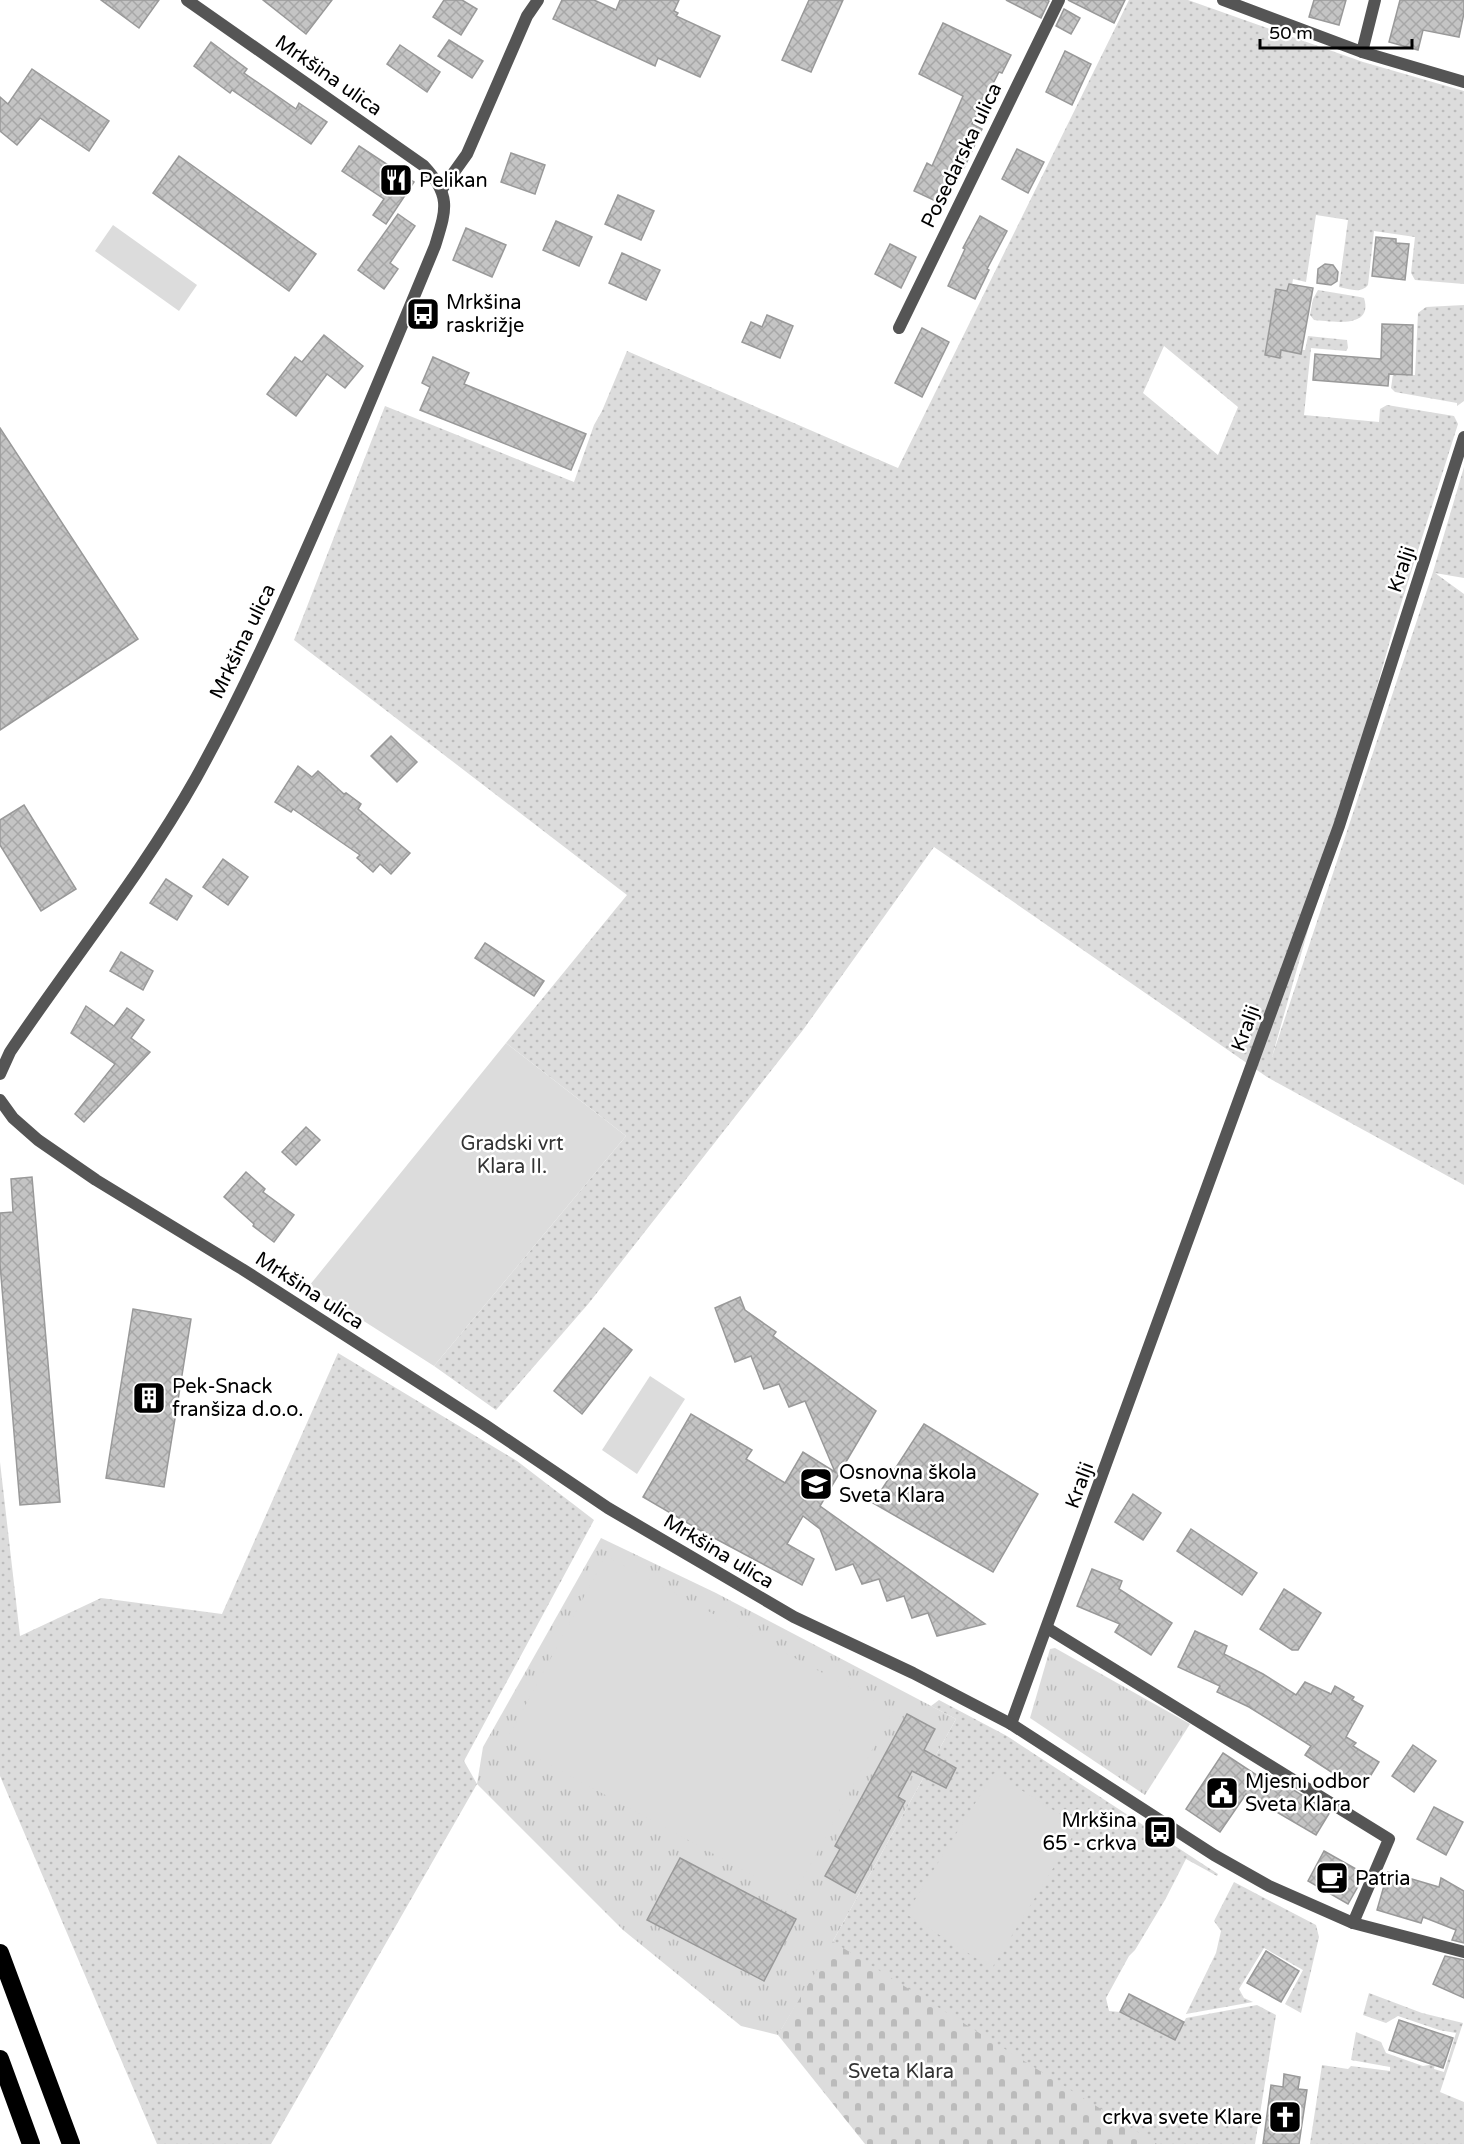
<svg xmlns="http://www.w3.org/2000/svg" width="1464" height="2144" viewBox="0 0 1464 2144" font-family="'Varela Round',sans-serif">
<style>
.grass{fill:url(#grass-dots);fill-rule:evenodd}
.cemetery{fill:url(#cemetery-stones)}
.park{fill:url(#park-tufts)}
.garden{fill:#dcdcdc}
.building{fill:url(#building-cross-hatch);stroke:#999;stroke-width:1.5}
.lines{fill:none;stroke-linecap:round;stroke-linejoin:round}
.minor{stroke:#555;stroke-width:12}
.tertiary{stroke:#555;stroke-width:12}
.motorway{stroke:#000;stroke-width:18}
.labels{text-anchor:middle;stroke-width:5;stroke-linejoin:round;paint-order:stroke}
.street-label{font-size:20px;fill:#000;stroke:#fff}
.poi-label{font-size:20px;fill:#000;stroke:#fff;text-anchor:start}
.park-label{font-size:20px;fill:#333;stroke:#fff}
</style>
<defs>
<pattern id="grass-dots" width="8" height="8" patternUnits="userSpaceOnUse" patternTransform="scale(1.5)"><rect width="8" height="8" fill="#dcdcdc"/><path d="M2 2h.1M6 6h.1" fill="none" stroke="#bbb" stroke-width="1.8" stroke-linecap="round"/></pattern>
<pattern id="cemetery-stones" width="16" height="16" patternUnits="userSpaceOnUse" patternTransform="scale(1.5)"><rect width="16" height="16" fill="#dcdcdc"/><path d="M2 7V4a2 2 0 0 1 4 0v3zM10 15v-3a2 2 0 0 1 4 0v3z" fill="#bbb"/></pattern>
<pattern id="park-tufts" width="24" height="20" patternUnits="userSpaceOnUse" patternTransform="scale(1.5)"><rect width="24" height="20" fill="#dcdcdc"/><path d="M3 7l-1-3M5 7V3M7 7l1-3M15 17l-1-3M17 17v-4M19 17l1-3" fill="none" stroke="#bbb"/></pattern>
<pattern id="building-cross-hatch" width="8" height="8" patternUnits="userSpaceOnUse" patternTransform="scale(1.5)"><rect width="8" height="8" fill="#c4c4c4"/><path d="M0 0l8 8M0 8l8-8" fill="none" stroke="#a7a7a7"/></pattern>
</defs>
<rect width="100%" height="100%" fill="#fff"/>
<!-- grass -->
<g class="grass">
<path d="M1129,0H1188L1363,62L1464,91V284L1415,280L1411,273L1415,237L1374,231L1368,285C1361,294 1349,289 1339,287L1348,220L1316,215L1306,282L1293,279L1292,285L1289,284L1287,291L1276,290L1265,355L1280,358L1281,350L1301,354L1302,350H1305L1308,336L1347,340L1348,348L1346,351L1311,348L1304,415L1379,422L1380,409L1387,405L1454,416L1458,424L1395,623L1272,1057L1433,572L1464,467V578L1435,573L1464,594V1185L1267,1077L934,847L803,1030L589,1303L496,1410L434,1366L626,1136L506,1043L627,895L294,640L385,406L574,482L594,425L602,411L627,351L898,468ZM1164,346L1238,407L1218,455L1143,393Z"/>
<path d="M1318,290L1360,297L1364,298C1374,330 1330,321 1314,320L1310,315L1313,299Z"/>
<polygon points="1464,305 1464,401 1457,406 1457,403 1395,392 1391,388 1393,374 1415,375 1418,313 1426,307"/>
<polygon points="338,1353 517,1461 594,1520 464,1761 477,1784 271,2144 157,2144 0,1776 0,1462 20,1636 101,1598 222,1614"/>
<polygon points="939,1700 1007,1736 1218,1874 1217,1876 1186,1859 1165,1900 1135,1950 1129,1956 1106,1998 1109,2011 1120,2012 1175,2039 1186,2018 1257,2005 1276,2015 1255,2144 1091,2144 818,1968 956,1719 931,1706"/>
<polygon points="1234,1882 1316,1925 1319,1937 1301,2013 1285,2004 1303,1970 1264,1948 1239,1989 1244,1998 1253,2002 1186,2014 1216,1953 1221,1931 1214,1921"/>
<polygon points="1369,1993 1422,2013 1463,2023 1440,2092 1464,2102 1464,2144 1310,2144 1322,2065 1348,2069 1351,2066 1390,2071 1390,2067 1351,2060 1356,2032 1381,2042 1386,2053 1423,2066 1435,2064 1434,2069 1444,2072 1456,2033 1439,2030 1398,2016 1386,2023 1363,2015"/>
</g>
<!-- cemetery -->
<polygon class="cemetery" points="832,1941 1157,2144 865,2144 778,2035"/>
<!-- park -->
<g class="park">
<polygon points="601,1538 716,1593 956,1719 818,1968 778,2035 741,2026 623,1930 477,1784 483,1747"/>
<polygon points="1055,1648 1190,1724 1145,1795 1030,1718 1050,1649"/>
</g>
<!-- garden -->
<g class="garden">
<polygon points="113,225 197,285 179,311 95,251"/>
<polygon points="506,1043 626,1136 434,1366 309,1286"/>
<polygon points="650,1376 685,1399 637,1474 602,1450"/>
<polygon points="606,1556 893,1711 793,1897 506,1741"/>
<polygon points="994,1773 1079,1826 992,1968 906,1914"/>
</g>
<!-- building -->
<g class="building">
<polygon points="101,0 159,0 139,28"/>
<polygon points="263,0 332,0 306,34"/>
<polygon points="444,0 462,0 477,9 461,35 433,17"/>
<polygon points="562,0 594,0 616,10 620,0 679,0 674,11 678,13 676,16 720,36 700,77 658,58 655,66 553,19"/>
<polygon points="809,0 843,0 811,72 782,60"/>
<polygon points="1006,0 1047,0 1049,1 1041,18"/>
<polygon points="1068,0 1125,0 1114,23"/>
<polygon points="1314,0 1346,0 1339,25 1309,17"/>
<polygon points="1400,0 1464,0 1464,13 1459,37 1423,30 1418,50 1389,42"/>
<polygon points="1064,9 1080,18 1071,34 1056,26"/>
<polygon points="943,23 1011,55 1002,73 999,72 972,124 982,129 964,168 958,165 940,203 914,191 927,163 932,166 963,96 919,74"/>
<polygon points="449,40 483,61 472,78 438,56"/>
<polygon points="211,42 247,69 244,73 296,109 299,103 327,122 311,144 232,90 230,93 194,66"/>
<polygon points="400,45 440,72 427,92 387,64"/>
<polygon points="1065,51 1091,64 1072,105 1046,92"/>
<polygon points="32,69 109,121 89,151 40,118 17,145 0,131 0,97 8,104"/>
<polygon points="359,146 414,182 386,224 373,215 384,199 342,171"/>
<polygon points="1017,149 1044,162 1028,193 1002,179"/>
<polygon points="511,153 545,165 535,194 501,182"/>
<polygon points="179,156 316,254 289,291 153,193"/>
<polygon points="618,195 654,211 641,240 605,224"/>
<polygon points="398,214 415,226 390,263 398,269 384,289 358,270"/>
<polygon points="980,216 1007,231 987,269 989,270 975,299 948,286 965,249 963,248"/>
<polygon points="556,221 592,237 579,266 543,250"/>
<polygon points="466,228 506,245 492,277 453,260"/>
<polygon points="1376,237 1396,239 1396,243 1409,244 1405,280 1372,276"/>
<polygon points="890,244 916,257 901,288 875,274"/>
<polygon points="622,253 660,270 646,300 609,283"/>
<polygon points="1325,264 1333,265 1338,272 1337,281 1331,285 1317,283 1318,269"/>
<polygon points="1289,284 1313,288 1301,354 1281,350 1280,358 1265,355 1276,289 1287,291"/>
<polygon points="767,315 793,326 780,358 742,342 751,322 762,327"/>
<polygon points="1382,324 1413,325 1412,375 1389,374 1388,386 1313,380 1315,354 1381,359"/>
<polygon points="922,328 949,342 922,397 895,383"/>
<polygon points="324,335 363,366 345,388 327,374 296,416 267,394 295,357 302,362"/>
<polygon points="433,357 469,373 464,384 586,434 571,470 420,410 430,387 422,383"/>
<polygon points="0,428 138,639 0,730"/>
<polygon points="391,736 417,762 397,782 371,756"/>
<polygon points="298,766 312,777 318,771 344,794 346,793 361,804 358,809 410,853 391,874 380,864 373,872 357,858 360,855 293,809 291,812 275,802"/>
<polygon points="24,805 76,889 41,911 0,845 0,820"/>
<polygon points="223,859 248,877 228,905 203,887"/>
<polygon points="166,879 192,896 177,920 150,903"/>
<polygon points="485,943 544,981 534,996 475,958"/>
<polygon points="121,952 153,971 143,990 110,971"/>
<polygon points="86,1006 114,1026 127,1008 144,1020 131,1038 150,1052 84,1122 75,1114 115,1064 71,1033"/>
<polygon points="306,1127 320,1140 296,1165 282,1152"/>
<polygon points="246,1172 265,1189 263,1192 294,1215 274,1242 253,1226 254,1224 224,1197"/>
<polygon points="32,1177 60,1502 20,1505 0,1264 0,1213 13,1212 11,1179"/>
<polygon points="740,1297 745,1310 776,1332 773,1336 876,1411 820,1506 985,1624 937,1636 928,1613 912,1618 904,1596 887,1601 879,1579 862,1584 853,1564 836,1570 820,1529 803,1516 787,1544 814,1559 802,1585 703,1532 643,1497 691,1414 752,1450 746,1459 785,1483 803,1452 835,1472 805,1401 789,1407 779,1384 764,1389 751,1356 735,1362 715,1308"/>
<polygon points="133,1309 191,1319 164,1487 106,1478"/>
<polygon points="604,1328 632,1350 582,1414 554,1391"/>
<polygon points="924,1424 1038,1494 993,1572 873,1503"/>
<polygon points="1133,1494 1161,1513 1143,1540 1115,1522"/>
<polygon points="1191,1529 1257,1573 1242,1595 1177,1551"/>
<polygon points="1092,1569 1122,1581 1119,1589 1172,1623 1151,1655 1115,1632 1120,1624 1077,1606"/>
<polygon points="1284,1589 1321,1613 1298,1650 1292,1650 1260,1629"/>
<polygon points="1195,1631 1227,1646 1224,1654 1263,1674 1296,1695 1305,1682 1331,1694 1335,1686 1354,1697 1352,1700 1363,1706 1346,1737 1356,1743 1353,1746 1379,1762 1363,1788 1337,1772 1336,1775 1305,1755 1311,1746 1249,1707 1217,1692 1220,1686 1178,1667"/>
<polygon points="907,1714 935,1729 924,1750 956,1768 946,1788 912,1771 898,1797 905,1801 855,1893 825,1876 840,1849 835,1846"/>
<polygon points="1413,1745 1436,1761 1414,1792 1392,1776"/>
<polygon points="1223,1753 1264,1780 1267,1774 1330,1812 1316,1835 1246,1794 1220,1832 1186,1809"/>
<polygon points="1434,1807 1463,1822 1446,1855 1417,1839"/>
<polygon points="1324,1851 1365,1874 1348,1904 1308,1881"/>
<polygon points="680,1858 796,1919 764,1981 647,1920"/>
<polygon points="1388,1872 1439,1887 1441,1878 1464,1891 1464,1943 1452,1940 1456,1930 1423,1917 1421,1923 1377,1910"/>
<polygon points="1266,1951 1299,1971 1281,2002 1247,1983"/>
<polygon points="1445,1956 1464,1960 1464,1998 1433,1984"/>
<polygon points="1129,1994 1184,2022 1175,2040 1120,2012"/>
<polygon points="1399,2020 1453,2038 1443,2068 1389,2050"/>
<polygon points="1284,2074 1300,2077 1298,2089 1307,2090 1299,2144 1263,2144 1271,2085 1283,2087"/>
</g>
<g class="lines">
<!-- minor -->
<g class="minor">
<polyline points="1223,0 1362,52 1375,0"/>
<polyline points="1362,52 1464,82"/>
<polyline points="442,189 467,154 527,16 538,0"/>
<polyline points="899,328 1059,0"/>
<polyline points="1047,1628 1389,1839 1353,1923"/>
<polyline points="1011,1724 1339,826 1464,437"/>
</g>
<!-- tertiary -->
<g class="tertiary">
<path d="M0,1074L10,1052C71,961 142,874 196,778C242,695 281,608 319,521C359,430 397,338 435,246C446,210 452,196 424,166L187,0"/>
<polyline points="0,1100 13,1118 38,1140 96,1180 242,1269 485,1425 608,1508 794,1617 913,1673 1011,1724 1214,1855 1269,1886 1353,1923 1464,1952"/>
</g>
<!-- motorway -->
<g class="motorway">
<polyline points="0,1953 71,2144"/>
<polyline points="0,2059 31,2144"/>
</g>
</g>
<!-- icons -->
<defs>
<g id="restaurant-square" transform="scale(1.725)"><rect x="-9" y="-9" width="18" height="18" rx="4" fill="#000" stroke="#fff"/><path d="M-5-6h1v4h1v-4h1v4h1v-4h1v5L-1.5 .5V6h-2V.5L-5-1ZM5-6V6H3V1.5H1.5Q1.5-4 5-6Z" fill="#fff"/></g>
<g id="bus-square" transform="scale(1.725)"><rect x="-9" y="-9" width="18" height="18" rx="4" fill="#000" stroke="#fff"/><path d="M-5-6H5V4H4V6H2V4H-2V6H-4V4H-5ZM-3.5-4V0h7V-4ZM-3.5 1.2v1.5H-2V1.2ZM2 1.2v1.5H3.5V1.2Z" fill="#fff"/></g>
<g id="building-square" transform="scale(1.725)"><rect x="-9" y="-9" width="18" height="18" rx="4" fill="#000" stroke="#fff"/><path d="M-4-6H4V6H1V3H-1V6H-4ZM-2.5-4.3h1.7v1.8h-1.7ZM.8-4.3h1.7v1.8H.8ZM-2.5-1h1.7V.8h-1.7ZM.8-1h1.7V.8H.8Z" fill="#fff"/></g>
<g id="school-square" transform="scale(1.725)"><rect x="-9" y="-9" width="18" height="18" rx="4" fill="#000" stroke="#fff"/><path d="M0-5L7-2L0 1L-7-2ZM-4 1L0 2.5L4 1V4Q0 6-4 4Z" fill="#fff"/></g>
<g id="civic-square" transform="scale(1.725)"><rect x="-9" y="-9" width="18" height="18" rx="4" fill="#000" stroke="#fff"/><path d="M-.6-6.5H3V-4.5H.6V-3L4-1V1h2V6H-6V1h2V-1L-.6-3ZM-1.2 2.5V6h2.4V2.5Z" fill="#fff"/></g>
<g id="cafe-square" transform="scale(1.725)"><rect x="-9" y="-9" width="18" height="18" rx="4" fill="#000" stroke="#fff"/><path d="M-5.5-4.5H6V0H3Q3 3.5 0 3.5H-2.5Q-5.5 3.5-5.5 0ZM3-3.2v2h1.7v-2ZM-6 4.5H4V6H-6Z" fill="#fff"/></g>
<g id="church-square" transform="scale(1.725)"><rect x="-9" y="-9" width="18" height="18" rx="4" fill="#000" stroke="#fff"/><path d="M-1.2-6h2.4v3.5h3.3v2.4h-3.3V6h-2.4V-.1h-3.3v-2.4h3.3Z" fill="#fff"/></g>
</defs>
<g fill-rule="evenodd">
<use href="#restaurant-square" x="396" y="180"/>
<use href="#bus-square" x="423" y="314"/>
<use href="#building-square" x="149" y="1398"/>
<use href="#school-square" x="816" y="1484"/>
<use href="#civic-square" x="1222" y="1793"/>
<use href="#bus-square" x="1160" y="1832"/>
<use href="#cafe-square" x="1332" y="1878"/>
<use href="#church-square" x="1285" y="2117"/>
</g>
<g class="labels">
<!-- street labels -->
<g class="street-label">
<text transform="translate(329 75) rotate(35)" y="7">Mrkšina ulica</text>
<text transform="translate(961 155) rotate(-64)" y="7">Posedarska ulica</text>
<text transform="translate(1401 569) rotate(-72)" y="7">Kralji</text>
<text transform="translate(242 641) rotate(-64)" y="7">Mrkšina ulica</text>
<text transform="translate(1245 1028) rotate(-70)" y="7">Kralji</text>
<text transform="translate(310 1290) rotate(33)" y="7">Mrkšina ulica</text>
<text transform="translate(1079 1485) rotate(-70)" y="7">Kralji</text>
<text transform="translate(719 1551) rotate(31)" y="7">Mrkšina ulica</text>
</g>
<!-- poi labels -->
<g class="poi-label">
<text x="419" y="187">Pelikan</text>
<text x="446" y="309">Mrkšina<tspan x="446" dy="23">raskrižje</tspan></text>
<text x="172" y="1393">Pek-Snack<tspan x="172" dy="23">franšiza d.o.o.</tspan></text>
<text x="839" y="1479">Osnovna škola<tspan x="839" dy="23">Sveta Klara</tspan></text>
<text x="1245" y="1788">Mjesni odbor<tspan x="1245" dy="23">Sveta Klara</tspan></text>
<text x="1137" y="1827" text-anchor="end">Mrkšina<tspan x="1137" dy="23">65 - crkva</tspan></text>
<text x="1355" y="1885">Patria</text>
<text x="1262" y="2124" text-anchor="end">crkva svete Klare</text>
</g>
<!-- park labels -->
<g class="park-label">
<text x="512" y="1150">Gradski vrt<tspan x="512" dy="23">Klara II.</tspan></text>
<text x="901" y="2078">Sveta Klara</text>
</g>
</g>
<!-- scale -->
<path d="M1260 39v9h152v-9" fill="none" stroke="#000000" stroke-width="3"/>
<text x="1269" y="39" font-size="18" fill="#000000" stroke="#ffffff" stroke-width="4.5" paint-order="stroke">50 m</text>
</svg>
